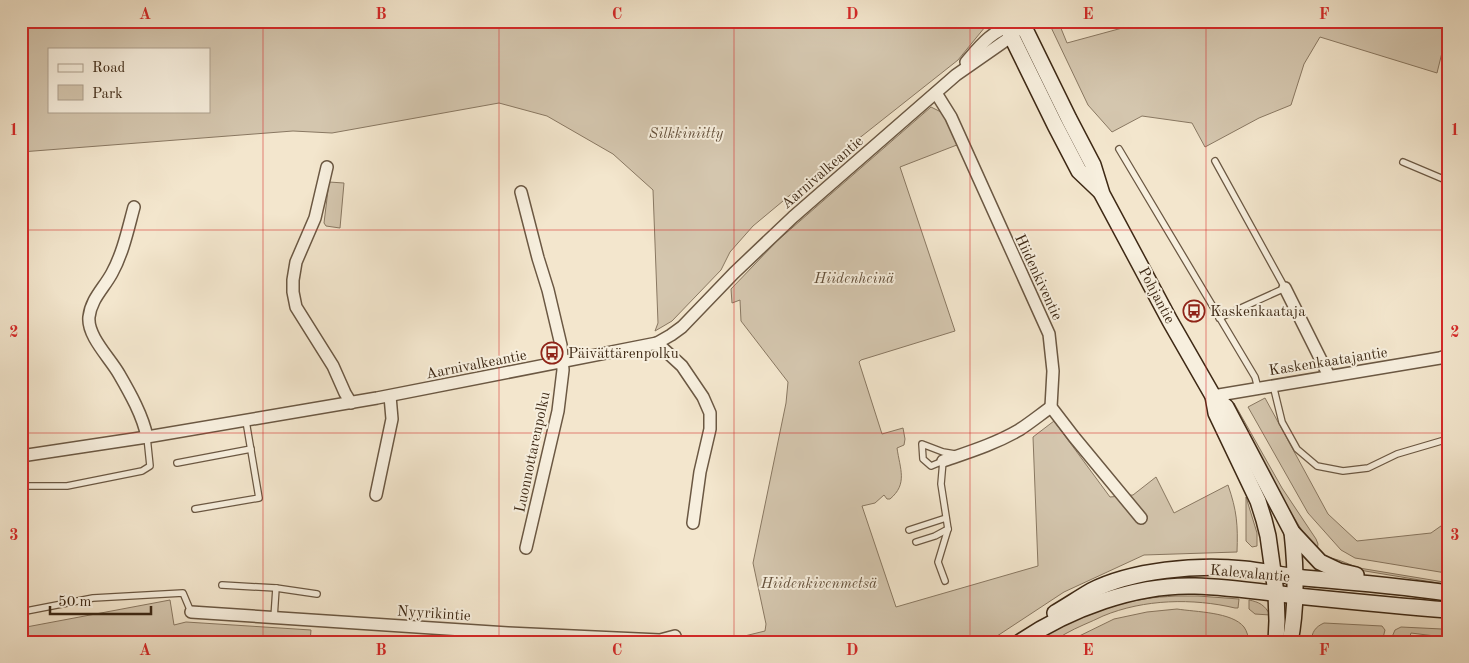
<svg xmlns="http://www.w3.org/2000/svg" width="1469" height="663" viewBox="0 0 1469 663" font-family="'Old Standard TT',serif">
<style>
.green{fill:#d4c6ae;stroke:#897862;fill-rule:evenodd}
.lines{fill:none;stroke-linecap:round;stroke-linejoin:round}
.lane-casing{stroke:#6b5843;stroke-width:8}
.street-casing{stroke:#6b5843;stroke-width:14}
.secondary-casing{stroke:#3e2915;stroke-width:18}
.lane{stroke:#f7efde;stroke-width:5.5}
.street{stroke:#f7efde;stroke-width:11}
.secondary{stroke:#f7efde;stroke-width:15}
.grid{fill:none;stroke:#d62828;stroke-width:1;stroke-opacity:0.55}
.labels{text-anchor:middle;stroke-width:4;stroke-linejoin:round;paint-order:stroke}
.park-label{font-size:15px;font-style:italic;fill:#64503b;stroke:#f7efde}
.street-label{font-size:15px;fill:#3e2915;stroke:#f7efde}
.poi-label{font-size:15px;fill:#3e2915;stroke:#f7efde;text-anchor:start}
.neatline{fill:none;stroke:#d62828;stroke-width:2}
.grid-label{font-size:16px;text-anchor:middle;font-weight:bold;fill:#d62828}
</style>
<rect width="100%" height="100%" fill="#f3e6cd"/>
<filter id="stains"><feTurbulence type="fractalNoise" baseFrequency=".004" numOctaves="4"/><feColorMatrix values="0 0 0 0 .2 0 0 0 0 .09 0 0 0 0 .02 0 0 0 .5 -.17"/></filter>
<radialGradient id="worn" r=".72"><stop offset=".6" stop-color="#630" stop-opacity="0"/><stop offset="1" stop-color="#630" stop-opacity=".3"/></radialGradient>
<!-- green -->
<g class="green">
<path d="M21,21H983L985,27L958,60L843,151L753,226L730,252L721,270L672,321L655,331L658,323L653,190L613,154L547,116L499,103L332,133L293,131L21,152ZM49,49H209V111H49Z"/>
<polygon points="1048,21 1058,21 1067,43 1148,21 1448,21 1448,28 1437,73 1320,37 1304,64 1291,105 1259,118 1205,147 1192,123 1142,116 1112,132 1088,105"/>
<path d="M931,107L951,117L962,143L900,167L955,331L861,360L859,362L882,434L903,428L905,439L904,445L897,448C900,469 908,484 890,499H887L884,495L875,503L862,506L896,607L1038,566L1033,437L1054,421L1110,497L1133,495L1156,477L1174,513L1228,485C1237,511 1238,525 1237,552L1144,555L1064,592L988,642H720L765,631L766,624L753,563L786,403L788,382L741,321L740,300L732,303L731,289L777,241Z"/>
<polygon points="329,182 344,183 340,228 326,226 324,223"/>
<polygon points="1265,398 1328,514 1357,541 1431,533 1448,521 1448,570 1446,573 1355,558 1341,550 1308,513 1248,407"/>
<polygon points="1234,403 1282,488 1316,539 1318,544 1317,551 1309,542 1282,498 1234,407"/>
<polygon points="1246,497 1257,533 1257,546 1252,547 1246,541"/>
<path d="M1331,558C1341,560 1350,565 1359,568L1444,582V584L1353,569L1329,560Z"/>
<path d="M1175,596H1198L1239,599L1238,608H1235C1193,598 1144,599 1103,616C1091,622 1077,627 1065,634C1061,636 1057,641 1052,642C1046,643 1039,642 1033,642C1066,621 1105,605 1144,599C1154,597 1165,597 1175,596Z"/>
<polygon points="170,600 174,625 186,622 311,630 310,642 21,642 21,628"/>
<path d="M1249,600C1259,602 1265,605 1270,615L1255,614L1249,609Z"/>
<path d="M1177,609C1196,612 1232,612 1244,627C1247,631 1248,637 1250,642H1067L1114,619L1147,612Z"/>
<path d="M1324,623L1382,626L1385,630L1382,642H1311C1312,632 1315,627 1324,623Z"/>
<polygon points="1401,627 1442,629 1445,632 1443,637 1411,633 1408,642 1394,640 1392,637 1395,630"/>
</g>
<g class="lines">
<!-- lane casing -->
<g class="lane-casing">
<g id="lane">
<polyline points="1119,149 1255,377 1258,388"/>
<polyline points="1215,161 1285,288 1219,318"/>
<polyline points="1403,162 1448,181"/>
<polyline points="1273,385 1282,422 1297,449 1317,466 1343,471 1368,468 1397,454 1448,439"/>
<polyline points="177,463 251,449"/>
<polyline points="21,486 67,486 142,471 150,466 147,437"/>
<polyline points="195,509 259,498 246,421"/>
<polyline points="909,530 946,518"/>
<polyline points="916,542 935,536 948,529"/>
<polyline points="945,581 938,562 948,529 941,484 943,461 931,466 923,459 922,444 943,452 955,454"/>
<polyline points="222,585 276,588 317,594"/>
<polyline points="21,612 93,598 183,593 191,612"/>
<polyline points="274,618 276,588"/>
</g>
</g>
<!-- street casing -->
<g class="street-casing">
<g id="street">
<path d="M966,62C979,47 993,29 1014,25"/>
<polyline points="936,93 951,117 1049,334 1053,371 1051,407 1074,437 1141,518"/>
<polyline points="327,167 315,218 296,262 293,280 293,292 296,307 333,366 345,393 351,403"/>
<polyline points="521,192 538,258 548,290 561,345 563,370 558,411 526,548"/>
<path d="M134,207C128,229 123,253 112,273C104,288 91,299 89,317C87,336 110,358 119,374C130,393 143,416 147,437"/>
<polyline points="1285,288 1329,376"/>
<polyline points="657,343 682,366 703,397 710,413 710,429 700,472 693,523"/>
<polyline points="1213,396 1440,358 1448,355"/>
<polyline points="21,456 147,437 377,398 657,343 671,335 682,327 734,273 793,217 956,75 1012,36 1016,31"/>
<path d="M943,461C969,452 995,444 1019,430C1030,423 1041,414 1051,407"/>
<polyline points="376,495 392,419 390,396"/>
<polyline points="191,612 508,633 660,640 675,636"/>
</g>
</g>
<!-- secondary casing -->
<g class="secondary-casing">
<g id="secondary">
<polyline points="1004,21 1055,125 1079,171 1100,191"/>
<polyline points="1021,21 1069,119 1093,165 1102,194 1170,321 1213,396 1216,413 1258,501 1264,520 1268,536 1276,593 1277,621 1276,642"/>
<polyline points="1213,396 1226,407 1292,532 1320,562 1339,571 1356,575"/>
<path d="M1055,613C1067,606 1079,598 1091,591C1132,570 1198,564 1244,569C1264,571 1284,576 1304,578C1352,582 1400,586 1448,593"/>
<path d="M1020,642C1069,609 1136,584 1195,586C1229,587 1263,592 1297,596C1347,601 1397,606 1448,610"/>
<path d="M1290,642C1297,606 1296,568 1292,532"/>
</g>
</g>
<!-- lane -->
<use href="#lane" class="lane"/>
<!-- street -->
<use href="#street" class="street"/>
<!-- secondary -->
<use href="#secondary" class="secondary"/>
</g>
<!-- grid -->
<path class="grid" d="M263,21V642M499,21V642M734,21V642M970,21V642M1206,21V642M21,230H1448M21,433H1448"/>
<!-- icons -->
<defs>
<g id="bus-ring" transform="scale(1.125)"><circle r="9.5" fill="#f7efde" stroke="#8f2418" stroke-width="1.5"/><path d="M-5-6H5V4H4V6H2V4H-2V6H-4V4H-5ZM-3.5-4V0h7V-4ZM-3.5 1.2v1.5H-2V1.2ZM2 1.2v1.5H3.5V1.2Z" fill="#8f2418"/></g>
</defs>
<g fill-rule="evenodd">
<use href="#bus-ring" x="1194" y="311"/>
<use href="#bus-ring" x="552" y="353"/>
</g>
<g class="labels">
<!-- park labels -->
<g class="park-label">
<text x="686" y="138">Silkkiniitty</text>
<text x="854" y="283">Hiidenheinä</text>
<text x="819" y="588">Hiidenkivenmetsä</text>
</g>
<!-- street labels -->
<g class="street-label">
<text transform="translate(822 172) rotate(-41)" y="5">Aarnivalkeantie</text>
<text transform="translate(1039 277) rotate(65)" y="5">Hiidenkiventie</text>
<text transform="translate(1157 295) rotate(62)" y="5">Pohjantie</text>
<text transform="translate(1328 361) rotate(-9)" y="5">Kaskenkaatajantie</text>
<text transform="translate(476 364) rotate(-11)" y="5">Aarnivalkeantie</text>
<text transform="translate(532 452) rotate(-78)" y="5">Luonnottarenpolku</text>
<text transform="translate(1250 573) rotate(5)" y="5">Kalevalantie</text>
<text transform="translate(434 613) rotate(4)" y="5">Nyyrikintie</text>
</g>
<!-- poi labels -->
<g class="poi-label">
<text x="1210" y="316">Kaskenkaataja</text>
<text x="568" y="358">Päivättärenpolku</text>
</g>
</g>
<!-- margin -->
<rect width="1469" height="663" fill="none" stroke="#f3e6cd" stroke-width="55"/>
<!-- legend -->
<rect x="48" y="48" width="162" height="65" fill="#f7efde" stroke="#ada08e"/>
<rect x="58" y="64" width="25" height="8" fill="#f7efde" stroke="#ada08e"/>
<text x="92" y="72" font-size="15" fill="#3e2915">Road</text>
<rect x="58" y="85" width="25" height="15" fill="#d4c6ae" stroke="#ada08e"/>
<text x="92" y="98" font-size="15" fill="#3e2915">Park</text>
<!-- scale -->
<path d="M50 606v8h101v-8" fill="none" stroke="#3e2915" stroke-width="2.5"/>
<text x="58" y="606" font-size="15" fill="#3e2915" stroke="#f7efde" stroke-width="4" paint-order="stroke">50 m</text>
<rect x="28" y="28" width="1414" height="608" class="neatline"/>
<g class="grid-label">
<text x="145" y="19">A</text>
<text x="381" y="19">B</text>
<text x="617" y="19">C</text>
<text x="852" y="19">D</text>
<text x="1088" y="19">E</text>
<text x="1324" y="19">F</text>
<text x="14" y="135">1</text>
<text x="1455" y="135">1</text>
<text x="14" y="337">2</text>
<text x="1455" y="337">2</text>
<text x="14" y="540">3</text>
<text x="1455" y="540">3</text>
<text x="145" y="655">A</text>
<text x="381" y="655">B</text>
<text x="617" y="655">C</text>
<text x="852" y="655">D</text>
<text x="1088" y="655">E</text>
<text x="1324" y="655">F</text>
</g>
<rect width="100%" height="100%" filter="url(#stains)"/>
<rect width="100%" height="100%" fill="url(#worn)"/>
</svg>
